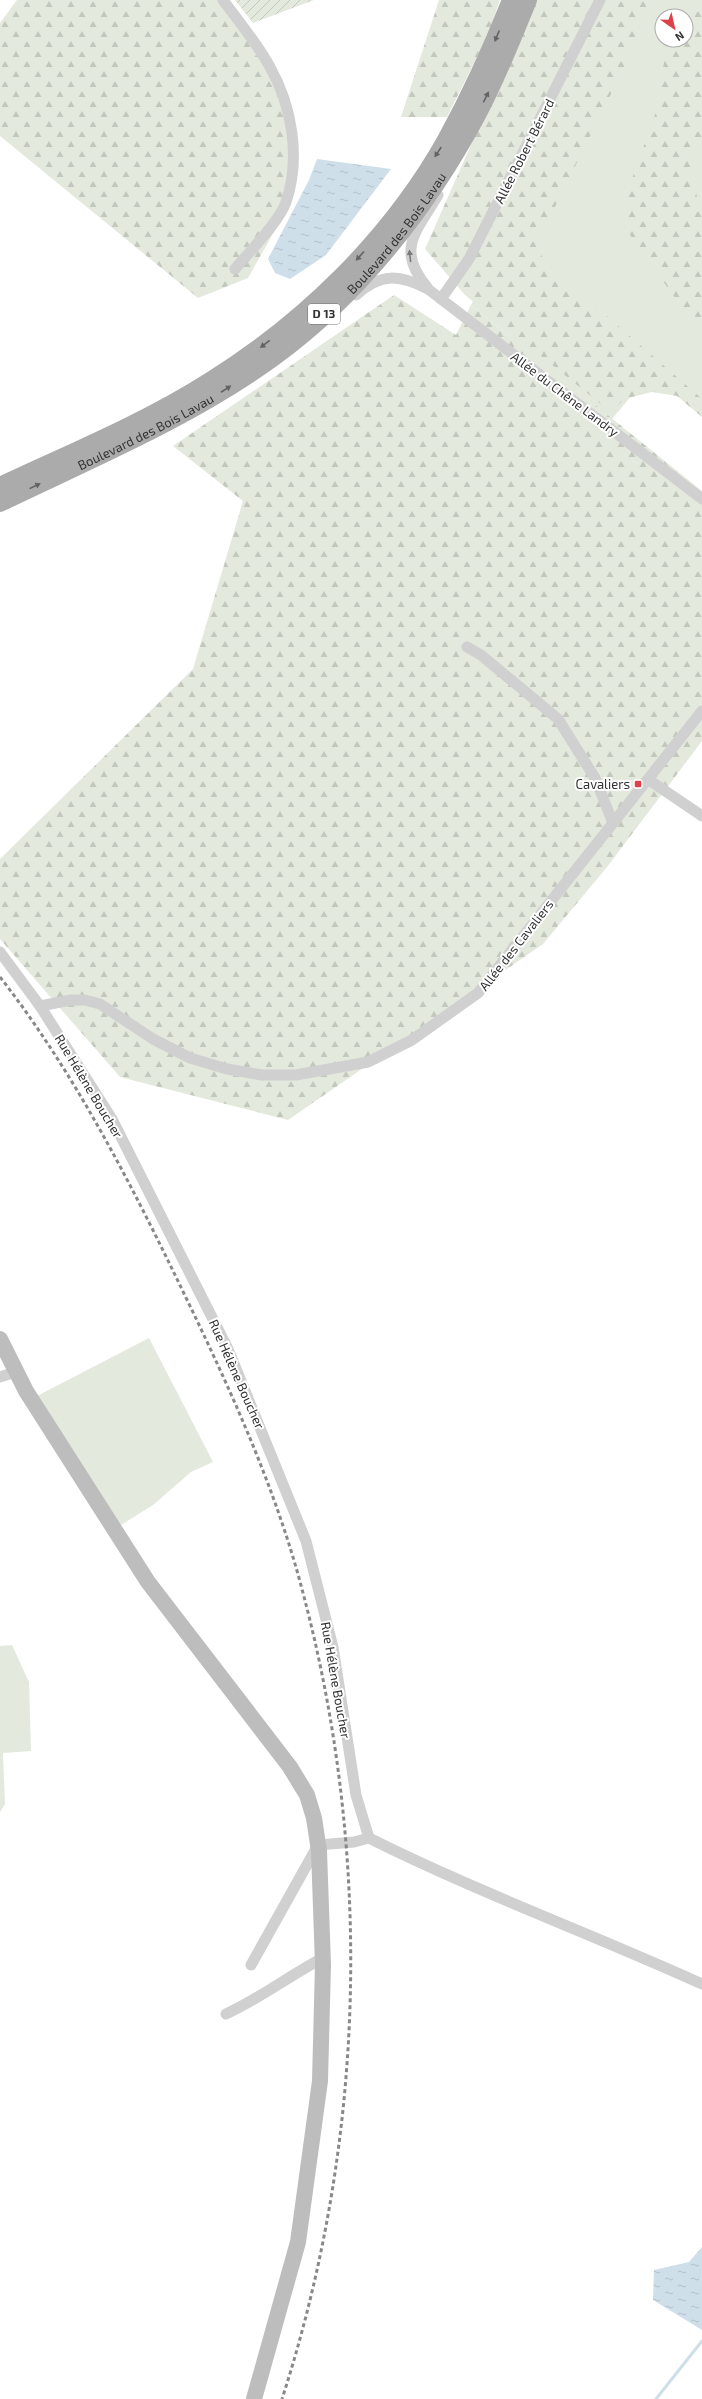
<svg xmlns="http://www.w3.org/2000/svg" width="702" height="2399" viewBox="0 0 702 2399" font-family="'Exo 2',sans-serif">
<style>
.green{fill:#e3e9dd;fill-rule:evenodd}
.forest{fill:url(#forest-firs)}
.garden{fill:url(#garden-furrows)}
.water{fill:url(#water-ripples)}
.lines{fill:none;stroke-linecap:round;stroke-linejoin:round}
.stream{stroke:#cedfea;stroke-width:3}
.street{stroke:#d0d0d0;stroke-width:11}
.secondary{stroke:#bdbdbd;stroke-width:16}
.primary{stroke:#ababab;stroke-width:18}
.rail{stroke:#888;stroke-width:3;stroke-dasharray:4 3;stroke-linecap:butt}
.oneway{fill:#636363}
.oneway2{fill:#7a7a7a}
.poi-dot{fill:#dd424b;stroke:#fff;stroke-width:1.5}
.labels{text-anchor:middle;stroke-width:4;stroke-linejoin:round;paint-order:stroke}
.shield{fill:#fff;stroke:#707070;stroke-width:1}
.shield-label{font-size:12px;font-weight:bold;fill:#333}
.street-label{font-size:13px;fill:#333;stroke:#fff}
.poi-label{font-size:13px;fill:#333;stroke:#fff;text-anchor:end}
</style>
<defs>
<pattern id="forest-firs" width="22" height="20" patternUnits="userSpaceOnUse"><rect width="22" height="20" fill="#e3e9dd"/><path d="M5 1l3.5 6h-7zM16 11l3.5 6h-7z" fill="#c3c8be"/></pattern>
<pattern id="garden-furrows" width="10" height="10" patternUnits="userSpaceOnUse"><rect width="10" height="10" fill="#e3e9dd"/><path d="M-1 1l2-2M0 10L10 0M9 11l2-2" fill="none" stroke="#c3c8be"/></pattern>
<pattern id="water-ripples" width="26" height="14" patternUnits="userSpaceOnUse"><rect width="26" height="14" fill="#cedfea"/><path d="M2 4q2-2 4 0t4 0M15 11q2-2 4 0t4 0" fill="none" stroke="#b1c0c9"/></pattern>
</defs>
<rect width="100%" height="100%" fill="#fff"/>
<!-- green -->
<g class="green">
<path d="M631,0H702V409L653,370L612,419L471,305ZM662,16H686V40H662Z"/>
<polygon points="149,1338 213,1462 191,1472 153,1505 121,1525 37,1396"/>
<polygon points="12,1645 29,1682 31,1751 3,1753 5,1804 0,1812 0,1646"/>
</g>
<!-- forest -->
<g class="forest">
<polygon points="17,0 218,0 244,34 283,94 299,158 275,230 248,278 198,298 0,136 0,23"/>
<polygon points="439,0 500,0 487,37 447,117 401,117"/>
<polygon points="535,0 649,0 622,72 538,241 543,260 702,399 702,417 677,396 652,392 624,399 612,413 465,295 425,249"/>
<path d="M693,0H702V140L690,163L697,197L702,205V325L680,305L630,235L625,198L656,112L664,62L681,40H686C686,26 692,14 693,0Z"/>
<polygon points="394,295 456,335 471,305 702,491 702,741 607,867 543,944 288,1120 120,1077 0,939 0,859 193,669 243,501 173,446"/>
</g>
<!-- garden -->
<polygon class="garden" points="235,0 314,0 253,23"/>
<!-- water -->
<g class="water">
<polygon points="317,159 391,169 326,255 290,279 275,273 268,259 309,180"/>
<polygon points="702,2247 702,2330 653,2300 654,2270 689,2262"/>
</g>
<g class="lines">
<!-- stream -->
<polyline class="stream" points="656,2399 702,2341"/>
<!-- street -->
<g class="street">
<path d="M223,0C239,22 257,43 270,67C292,106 301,158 286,202C279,222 249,252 235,269"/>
<path d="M427,287C395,249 417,231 438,195"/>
<path d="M356,295C381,273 399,274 428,289L702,499"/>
<polyline points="441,299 469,259 600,0"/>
<polyline points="467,647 481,655 558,719 595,778 613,823"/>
<polyline points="647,781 652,782 702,816"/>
<polyline points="0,952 40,1006 112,1119 228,1349 306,1541 333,1647 356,1795 369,1838"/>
<polyline points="40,1006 71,1000 85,1000 100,1004 153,1039 190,1058 227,1069 262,1075 296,1075 368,1062 412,1040 478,993 702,711"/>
<polyline points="0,1377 15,1372"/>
<path d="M251,1965L318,1845L354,1842L369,1838C477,1892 592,1934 702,1984"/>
<path d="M226,2014C261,1998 290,1975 323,1958"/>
</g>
<!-- secondary -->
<polyline class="secondary" points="0,1339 26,1391 148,1582 290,1767 307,1795 314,1818 319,1851 323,1965 320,2081 298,2242 254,2399"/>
<!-- primary -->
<g class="primary">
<path d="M0,486C70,453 144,423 210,381C305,322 391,238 446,140C471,94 492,48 511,0"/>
<path id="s1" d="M0,503C93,458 190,418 274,357C359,295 428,207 477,115C497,78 512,39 528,0"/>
</g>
<!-- rail -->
<path class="rail" d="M0,977C71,1068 126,1174 176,1277C225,1378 275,1484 303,1593C373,1857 366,2139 282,2399"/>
</g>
<!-- one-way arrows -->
<defs><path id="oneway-solid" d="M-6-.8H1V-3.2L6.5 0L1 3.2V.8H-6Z"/></defs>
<g class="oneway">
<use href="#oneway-solid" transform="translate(497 36) rotate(113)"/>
<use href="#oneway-solid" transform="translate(486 97) rotate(-64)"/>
<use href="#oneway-solid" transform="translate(438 152) rotate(123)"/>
<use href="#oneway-solid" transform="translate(360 256) rotate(132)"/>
<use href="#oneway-solid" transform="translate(265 344) rotate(142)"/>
<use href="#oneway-solid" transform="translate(226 389) rotate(-33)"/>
<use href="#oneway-solid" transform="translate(35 486) rotate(-26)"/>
</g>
<use class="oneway2" href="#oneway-solid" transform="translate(410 256) rotate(-96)"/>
<!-- markers -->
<rect class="poi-dot" x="634" y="780" width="8" height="8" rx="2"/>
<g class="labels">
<!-- shield labels -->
<rect class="shield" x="308" y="304" width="32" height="20" rx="3"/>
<g class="shield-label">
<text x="324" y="318">D 13</text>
</g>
<!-- street labels -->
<g class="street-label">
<text transform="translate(524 151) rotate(-63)" y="5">Allée Robert Bérard</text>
<text dy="5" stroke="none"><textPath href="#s1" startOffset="486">Boulevard des Bois Lavau</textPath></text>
<text transform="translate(565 394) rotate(37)" y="5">Allée du Chêne Landry</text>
<text dy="5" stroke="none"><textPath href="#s1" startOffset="162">Boulevard des Bois Lavau</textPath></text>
<text transform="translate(516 945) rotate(-52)" y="5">Allée des Cavaliers</text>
<text transform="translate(89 1086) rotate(59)" y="5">Rue Hélène Boucher</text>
<text transform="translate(237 1374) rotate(66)" y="5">Rue Hélène Boucher</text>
<text transform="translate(336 1680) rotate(80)" y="5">Rue Hélène Boucher</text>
</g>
<!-- poi labels -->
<g class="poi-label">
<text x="630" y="789">Cavaliers</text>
</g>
</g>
<!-- north arrow -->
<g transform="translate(674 28) rotate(146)"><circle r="19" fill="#ffffff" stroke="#adadad"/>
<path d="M0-3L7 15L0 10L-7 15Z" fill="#dd424b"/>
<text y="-6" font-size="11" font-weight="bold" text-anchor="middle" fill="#333333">N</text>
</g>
</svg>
